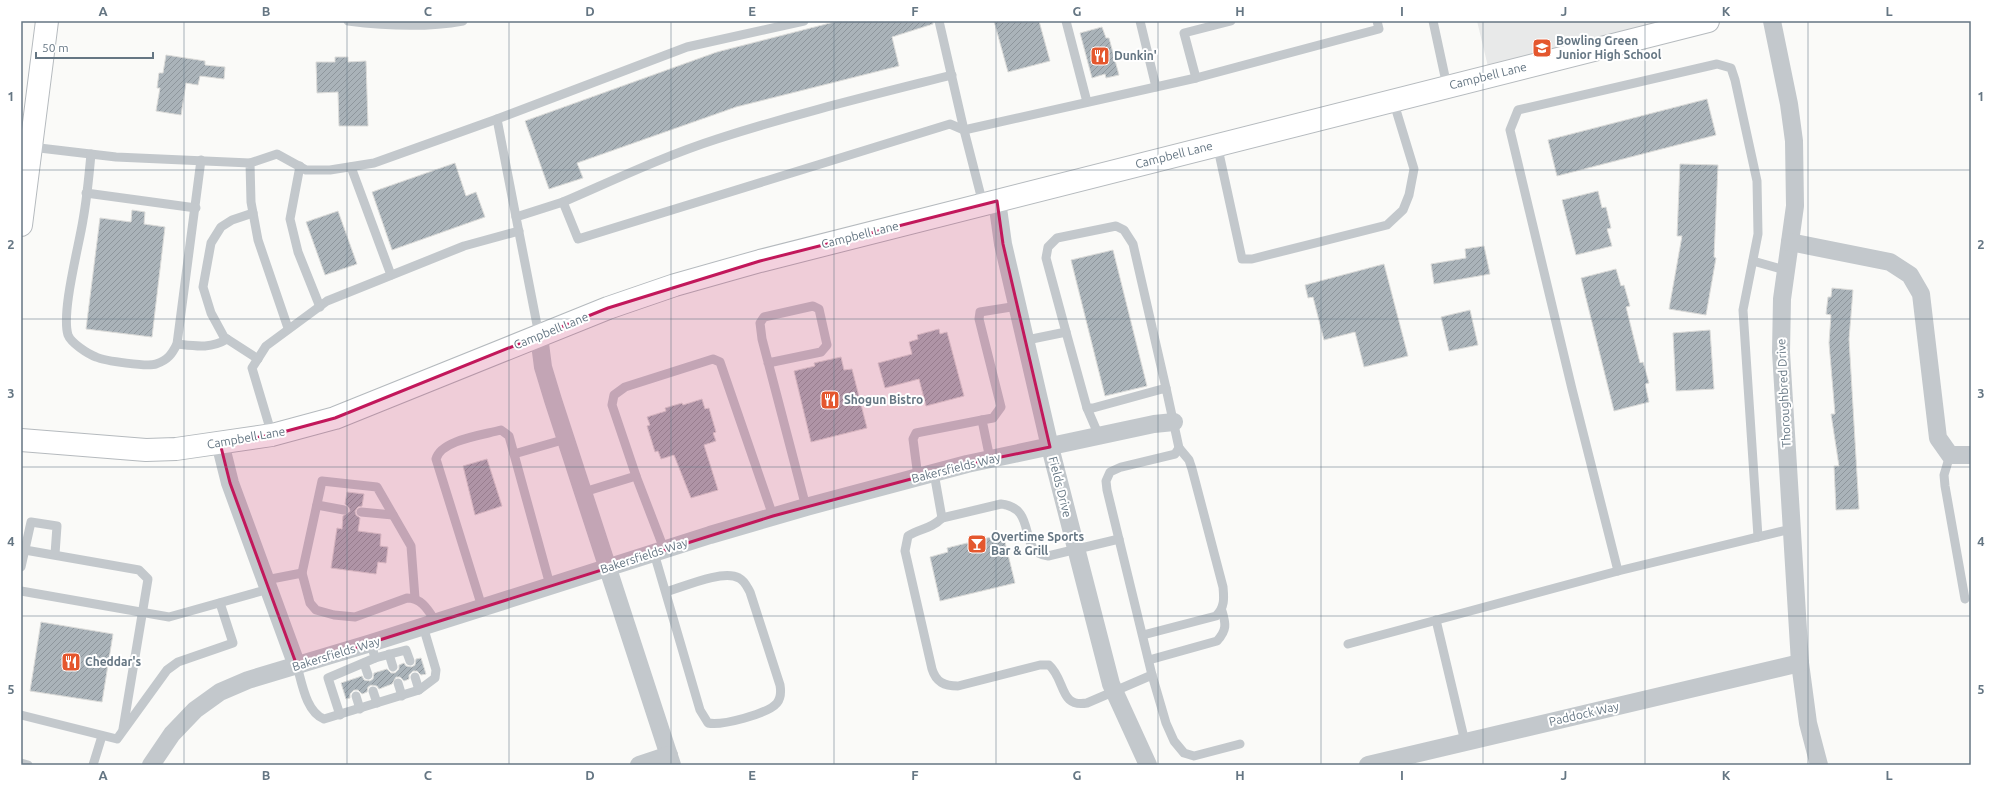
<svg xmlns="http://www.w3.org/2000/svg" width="1992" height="786" viewBox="0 0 1992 786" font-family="Ubuntu,sans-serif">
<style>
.built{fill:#e8e9e9}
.building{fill:url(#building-hatch);stroke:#dcdcda}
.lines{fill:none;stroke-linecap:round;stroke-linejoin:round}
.primary-casing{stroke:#b5babe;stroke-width:24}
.service{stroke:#c3c8cc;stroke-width:9}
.minor{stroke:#c3c8cc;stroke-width:18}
.primary{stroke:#fff;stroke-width:22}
.marked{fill:#c2185b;fill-opacity:0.2;stroke:#c2185b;stroke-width:3;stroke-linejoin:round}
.grid{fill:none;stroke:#657683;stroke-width:1;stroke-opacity:0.55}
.labels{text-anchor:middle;stroke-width:4;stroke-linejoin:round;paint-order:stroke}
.poi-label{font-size:12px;font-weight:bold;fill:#657683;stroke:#fff;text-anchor:start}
.street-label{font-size:12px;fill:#657683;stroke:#fff}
.neatline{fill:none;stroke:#657683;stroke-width:1.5}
.grid-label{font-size:13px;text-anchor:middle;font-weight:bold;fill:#657683}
</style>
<defs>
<pattern id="building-hatch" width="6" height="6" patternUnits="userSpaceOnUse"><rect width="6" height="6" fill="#aab3b9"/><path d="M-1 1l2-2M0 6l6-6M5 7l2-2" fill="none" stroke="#8e969c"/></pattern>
</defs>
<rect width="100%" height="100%" fill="#fafaf8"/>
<!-- built -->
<polygon class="built" points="1477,21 1708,21 1490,75"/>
<!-- building -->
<g class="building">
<polygon points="838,21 933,21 933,24 892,37 899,66 736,107 577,163 583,178 549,189 525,121 717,52"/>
<polygon points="994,21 1039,21 1050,61 1008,72"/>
<polygon points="1102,27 1106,38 1109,38 1119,75 1106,78 1105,74 1092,78 1080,33"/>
<polygon points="166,55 205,61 205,65 225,67 224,79 200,76 198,85 186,83 181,115 156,111 160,88 157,88 159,73 163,73"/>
<polygon points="335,57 348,57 348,62 366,61 368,126 339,126 338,92 317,93 316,62 335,62"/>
<polygon points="1707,99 1716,135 1557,176 1548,140"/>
<polygon points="455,163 466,196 476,192 485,217 392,250 372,192"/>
<polygon points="1680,164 1718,165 1714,257 1716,258 1706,315 1669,309 1682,236 1677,236"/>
<polygon points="1598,191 1602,208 1606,207 1611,228 1607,229 1612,246 1576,255 1562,200"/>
<polygon points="132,210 145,212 144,224 165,227 152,337 86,329 100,218 131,222"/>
<polygon points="338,211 357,264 325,275 306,222"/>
<polygon points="1484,246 1490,274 1434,284 1431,264 1466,258 1465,249"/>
<polygon points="1113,250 1147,386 1105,396 1071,260"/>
<polygon points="1384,264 1408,356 1364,367 1355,332 1324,340 1313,297 1308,298 1305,285"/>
<polygon points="1616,269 1621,286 1624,285 1630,306 1626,307 1640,363 1643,362 1649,383 1645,384 1649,402 1614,411 1581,278"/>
<polygon points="1832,288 1853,290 1849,339 1859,509 1836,510 1834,466 1839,466 1831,414 1835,414 1829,343 1831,315 1826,314 1828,297 1831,297"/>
<polygon points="1470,310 1478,345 1449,351 1441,317"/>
<polygon points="939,329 940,334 947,332 964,396 926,406 919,379 885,388 878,363 912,354 909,342 918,339 917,335"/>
<polygon points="1710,330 1714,389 1676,391 1673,333"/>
<polygon points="841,357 844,370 852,369 867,428 811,442 794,371 815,366 814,363"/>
<polygon points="702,399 705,409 709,408 716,432 713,433 716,441 704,445 718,490 691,498 674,455 661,459 658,451 655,452 647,426 650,425 647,417 666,411 665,408 682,403 683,405"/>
<polygon points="487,459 502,506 475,515 463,466"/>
<polygon points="347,492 364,494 362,506 358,507 355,511 356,515 360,518 358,531 381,534 380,546 388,547 386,563 378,562 376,574 331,568 337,528 342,529 343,516 350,511 349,508 345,504"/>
<polygon points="1003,534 1015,583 940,601 930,557 948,552 947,548"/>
<polygon points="41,622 113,634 102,702 30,691"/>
<polygon points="421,658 426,674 421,675 417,671 413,671 409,675 409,679 404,681 400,677 396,677 392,684 379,689 377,686 371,685 368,687 367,692 362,694 358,690 354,690 350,694 350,698 346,699 341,683 362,676 364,680 370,681 373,679 374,673 387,669 391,673 395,673 399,669 399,665 404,663 406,666 412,667 415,665 416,659"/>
</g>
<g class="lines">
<!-- primary casing -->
<g class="primary-casing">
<g id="primary">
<polyline points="21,225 47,21"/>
<polyline points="21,440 146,450 176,449 272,435 335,418 608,308 675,285 760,261 1708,21"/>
</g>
</g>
<!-- service -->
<g class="service">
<path d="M348,21C387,26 425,28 463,21"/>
<polyline points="939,21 964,130"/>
<polyline points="1066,21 1087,102"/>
<polyline points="1140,21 1156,87"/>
<polyline points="1231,21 1184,33 1196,78 1379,29 1377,21"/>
<polyline points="1433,21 1447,86"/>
<polyline points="1217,144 1242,259 1252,259 1387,225 1403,210 1409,195 1414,169 1393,100"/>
<polyline points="31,147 116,157 250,163 251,202 258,240 288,328"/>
<path d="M91,154C89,176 87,198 83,220C79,246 61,312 68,335C71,343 88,354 96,357C105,361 148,367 156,364C168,360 172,354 177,344L201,160"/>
<polyline points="250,163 277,154 306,170 330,170 374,163 497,119"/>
<polyline points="300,166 290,219 298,252 320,307"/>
<polyline points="351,167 391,275"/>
<polyline points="86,193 196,208"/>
<path d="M563,202C614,180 664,156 717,139C794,114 873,95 952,75"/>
<polyline points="983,204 964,130 1196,78"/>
<polyline points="253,213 232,220 221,227 211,243 203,287 211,313 224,337 258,359"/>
<polyline points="516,217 497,119 687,47 804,21"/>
<polyline points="1753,261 1785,270"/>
<polyline points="1066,332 1046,258 1048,247 1057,238 1116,226 1124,230 1133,244 1166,388"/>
<polyline points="539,335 516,217 563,202 578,239 950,124 964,130"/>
<polyline points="1027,340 1066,332 1087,408 1093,408 1166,388 1179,448 1175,454 1121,467 1110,472 1106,481 1107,490 1152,675 1166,723 1174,741 1184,753 1194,756 1240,744"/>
<path d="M177,344C195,346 211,349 227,339"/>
<polyline points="768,363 821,352 827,345 819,309 813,306 764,317 760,323 762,339 806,507"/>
<polyline points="1087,408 1099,436"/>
<polyline points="272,435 252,368 266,346 327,301 464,246 519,231"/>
<polyline points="514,454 566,439"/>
<polyline points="1950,455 1944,475 1945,486 1965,599"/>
<polyline points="990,459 982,420 993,418 1001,407 979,319 980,312 1018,306"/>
<path d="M934,473L942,518C930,530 920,528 908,536L905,551L932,669C936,682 944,686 958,686L1040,665H1049C1066,680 1059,708 1087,703L1152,675"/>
<polyline points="636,476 664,549"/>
<polyline points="918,477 913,439 916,433 982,420"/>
<polyline points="584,492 636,476 612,405 614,395 625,387 713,359 720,362 773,516"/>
<polyline points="317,505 344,510"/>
<polyline points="361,512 393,515"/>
<path d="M942,518L1001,504C1039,508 1016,553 1048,556L1119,539"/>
<polyline points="25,550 139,570 148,579 123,729"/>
<path d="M654,553L700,710L708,723C721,726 768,714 777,703C781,698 781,691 780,685L750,592C747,587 745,581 739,578C723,569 683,587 666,592"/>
<polyline points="21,567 31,522 57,526 55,554"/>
<polyline points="1618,571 1572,389 1510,130 1518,110 1717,64 1731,68 1735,80 1757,181 1758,234 1743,310 1758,537"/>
<polyline points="302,573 322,481 377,487 411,546 415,598"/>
<path d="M266,580L302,573L310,603L316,610L334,615L355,617L407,598C422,598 428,610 436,622"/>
<polyline points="21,591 169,617 269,589"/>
<path d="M482,607L436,459C441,440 483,435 501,430L509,436L550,585"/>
<polyline points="1436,620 1465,742"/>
<path d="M1143,635L1216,616C1225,607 1224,598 1223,587L1192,469L1189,460L1179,448"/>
<polyline points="1348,644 1618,571 1791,529"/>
<polyline points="389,654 393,667"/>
<polyline points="375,658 406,650 410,661"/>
<path d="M1149,660L1217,641C1227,630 1226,624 1222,611"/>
<polyline points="364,663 368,675"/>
<path d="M297,666C302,683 306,712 324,719L419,690L435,678L436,670L423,626"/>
<polyline points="415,677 419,690"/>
<polyline points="398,683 402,696"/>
<polyline points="373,691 377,703"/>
<polyline points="356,696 360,709"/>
<polyline points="21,715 117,739 167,670 178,662 233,643 220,603"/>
<polyline points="340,715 328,678 375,658 371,643"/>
<polyline points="21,763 28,765"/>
<polyline points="93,765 102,736"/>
</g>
<!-- minor -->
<g class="minor">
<polyline points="1772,21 1789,104 1794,141 1795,206 1782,299 1781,352 1800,663 1808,723 1819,765"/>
<polyline points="997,201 1003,244 1050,447 1111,684 1148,765"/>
<polyline points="1790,242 1890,262 1910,275 1921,294 1938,438 1950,455 1971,455"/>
<polyline points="539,336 543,367 553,400 672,765"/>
<polyline points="220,443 230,483 297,666"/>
<polyline points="151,765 172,734 195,710 220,692 248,680 371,643 710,535 806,507 967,464 1154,424 1174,422"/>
<polyline points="639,765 669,755"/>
<polyline points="1368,765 1800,663"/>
</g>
<!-- primary -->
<use href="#primary" class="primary"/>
</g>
<!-- marked area -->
<path class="marked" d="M997,201L1003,244L1050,447L967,464L773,516L297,666L230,483L220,443L272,435L335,418L608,308L760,261Z"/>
<!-- grid -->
<path class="grid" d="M184,21V765M347,21V765M509,21V765M671,21V765M834,21V765M996,21V765M1158,21V765M1321,21V765M1483,21V765M1645,21V765M1808,21V765M21,170H1971M21,319H1971M21,467H1971M21,616H1971"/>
<!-- icons -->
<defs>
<g id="school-square" transform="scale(1)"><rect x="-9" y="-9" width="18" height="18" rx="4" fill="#e4572e" stroke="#fff"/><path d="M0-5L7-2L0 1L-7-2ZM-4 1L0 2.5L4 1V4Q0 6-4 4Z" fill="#fff"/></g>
<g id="restaurant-square" transform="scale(1)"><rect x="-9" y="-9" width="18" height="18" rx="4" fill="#e4572e" stroke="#fff"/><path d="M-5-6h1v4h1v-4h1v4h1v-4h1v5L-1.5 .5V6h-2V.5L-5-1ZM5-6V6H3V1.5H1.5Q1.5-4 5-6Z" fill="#fff"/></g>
<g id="bar-square" transform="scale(1)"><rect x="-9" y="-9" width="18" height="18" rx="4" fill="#e4572e" stroke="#fff"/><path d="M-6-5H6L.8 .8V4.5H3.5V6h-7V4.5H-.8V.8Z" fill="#fff"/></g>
</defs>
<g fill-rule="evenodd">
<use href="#school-square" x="1542" y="48"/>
<use href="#restaurant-square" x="1100" y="56"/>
<use href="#restaurant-square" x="830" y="400"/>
<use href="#bar-square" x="977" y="544"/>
<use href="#restaurant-square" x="71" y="662"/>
</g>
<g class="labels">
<!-- poi labels -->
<g class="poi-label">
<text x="1556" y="45">Bowling Green<tspan x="1556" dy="14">Junior High School</tspan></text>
<text x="1114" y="60">Dunkin'</text>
<text x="844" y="404">Shogun Bistro</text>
<text x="991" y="541">Overtime Sports<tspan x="991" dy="14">Bar &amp; Grill</tspan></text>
<text x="85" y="666">Cheddar's</text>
</g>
<!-- street labels -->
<g class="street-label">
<text transform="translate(1488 76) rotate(-14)" y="4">Campbell Lane</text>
<text transform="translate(1174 155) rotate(-14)" y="4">Campbell Lane</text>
<text transform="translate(860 235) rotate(-14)" y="4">Campbell Lane</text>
<text transform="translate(551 331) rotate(-22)" y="4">Campbell Lane</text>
<text transform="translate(1784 393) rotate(-93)" y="4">Thoroughbred Drive</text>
<text transform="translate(246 438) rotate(-10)" y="4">Campbell Lane</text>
<text transform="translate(956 468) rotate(-14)" y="4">Bakersfields Way</text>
<text transform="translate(1060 487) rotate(76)" y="4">Fields Drive</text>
<text transform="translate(644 556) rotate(-18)" y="4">Bakersfields Way</text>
<text transform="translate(336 654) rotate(-17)" y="4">Bakersfields Way</text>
<text transform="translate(1584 714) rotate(-13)" y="4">Paddock Way</text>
</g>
</g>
<!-- border -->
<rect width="1992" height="786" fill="none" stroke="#ffffff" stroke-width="44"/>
<!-- scale -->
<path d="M36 52v6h117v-6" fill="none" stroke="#657683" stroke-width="2"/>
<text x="42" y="52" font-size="12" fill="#657683" stroke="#ffffff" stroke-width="3" paint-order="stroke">50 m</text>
<rect x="22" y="22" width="1948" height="742" class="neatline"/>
<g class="grid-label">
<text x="103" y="16">A</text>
<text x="266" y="16">B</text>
<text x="428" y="16">C</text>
<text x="590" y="16">D</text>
<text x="752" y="16">E</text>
<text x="915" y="16">F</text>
<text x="1077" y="16">G</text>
<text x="1240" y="16">H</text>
<text x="1402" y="16">I</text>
<text x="1564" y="16">J</text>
<text x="1726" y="16">K</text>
<text x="1889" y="16">L</text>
<text x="11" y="101">1</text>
<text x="1981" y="101">1</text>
<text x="11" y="249">2</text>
<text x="1981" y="249">2</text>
<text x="11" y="398">3</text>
<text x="1981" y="398">3</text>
<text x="11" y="546">4</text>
<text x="1981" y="546">4</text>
<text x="11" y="694">5</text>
<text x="1981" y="694">5</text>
<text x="103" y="780">A</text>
<text x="266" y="780">B</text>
<text x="428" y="780">C</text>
<text x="590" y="780">D</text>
<text x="752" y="780">E</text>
<text x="915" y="780">F</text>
<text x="1077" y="780">G</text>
<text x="1240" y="780">H</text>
<text x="1402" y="780">I</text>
<text x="1564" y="780">J</text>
<text x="1726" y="780">K</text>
<text x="1889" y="780">L</text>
</g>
</svg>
